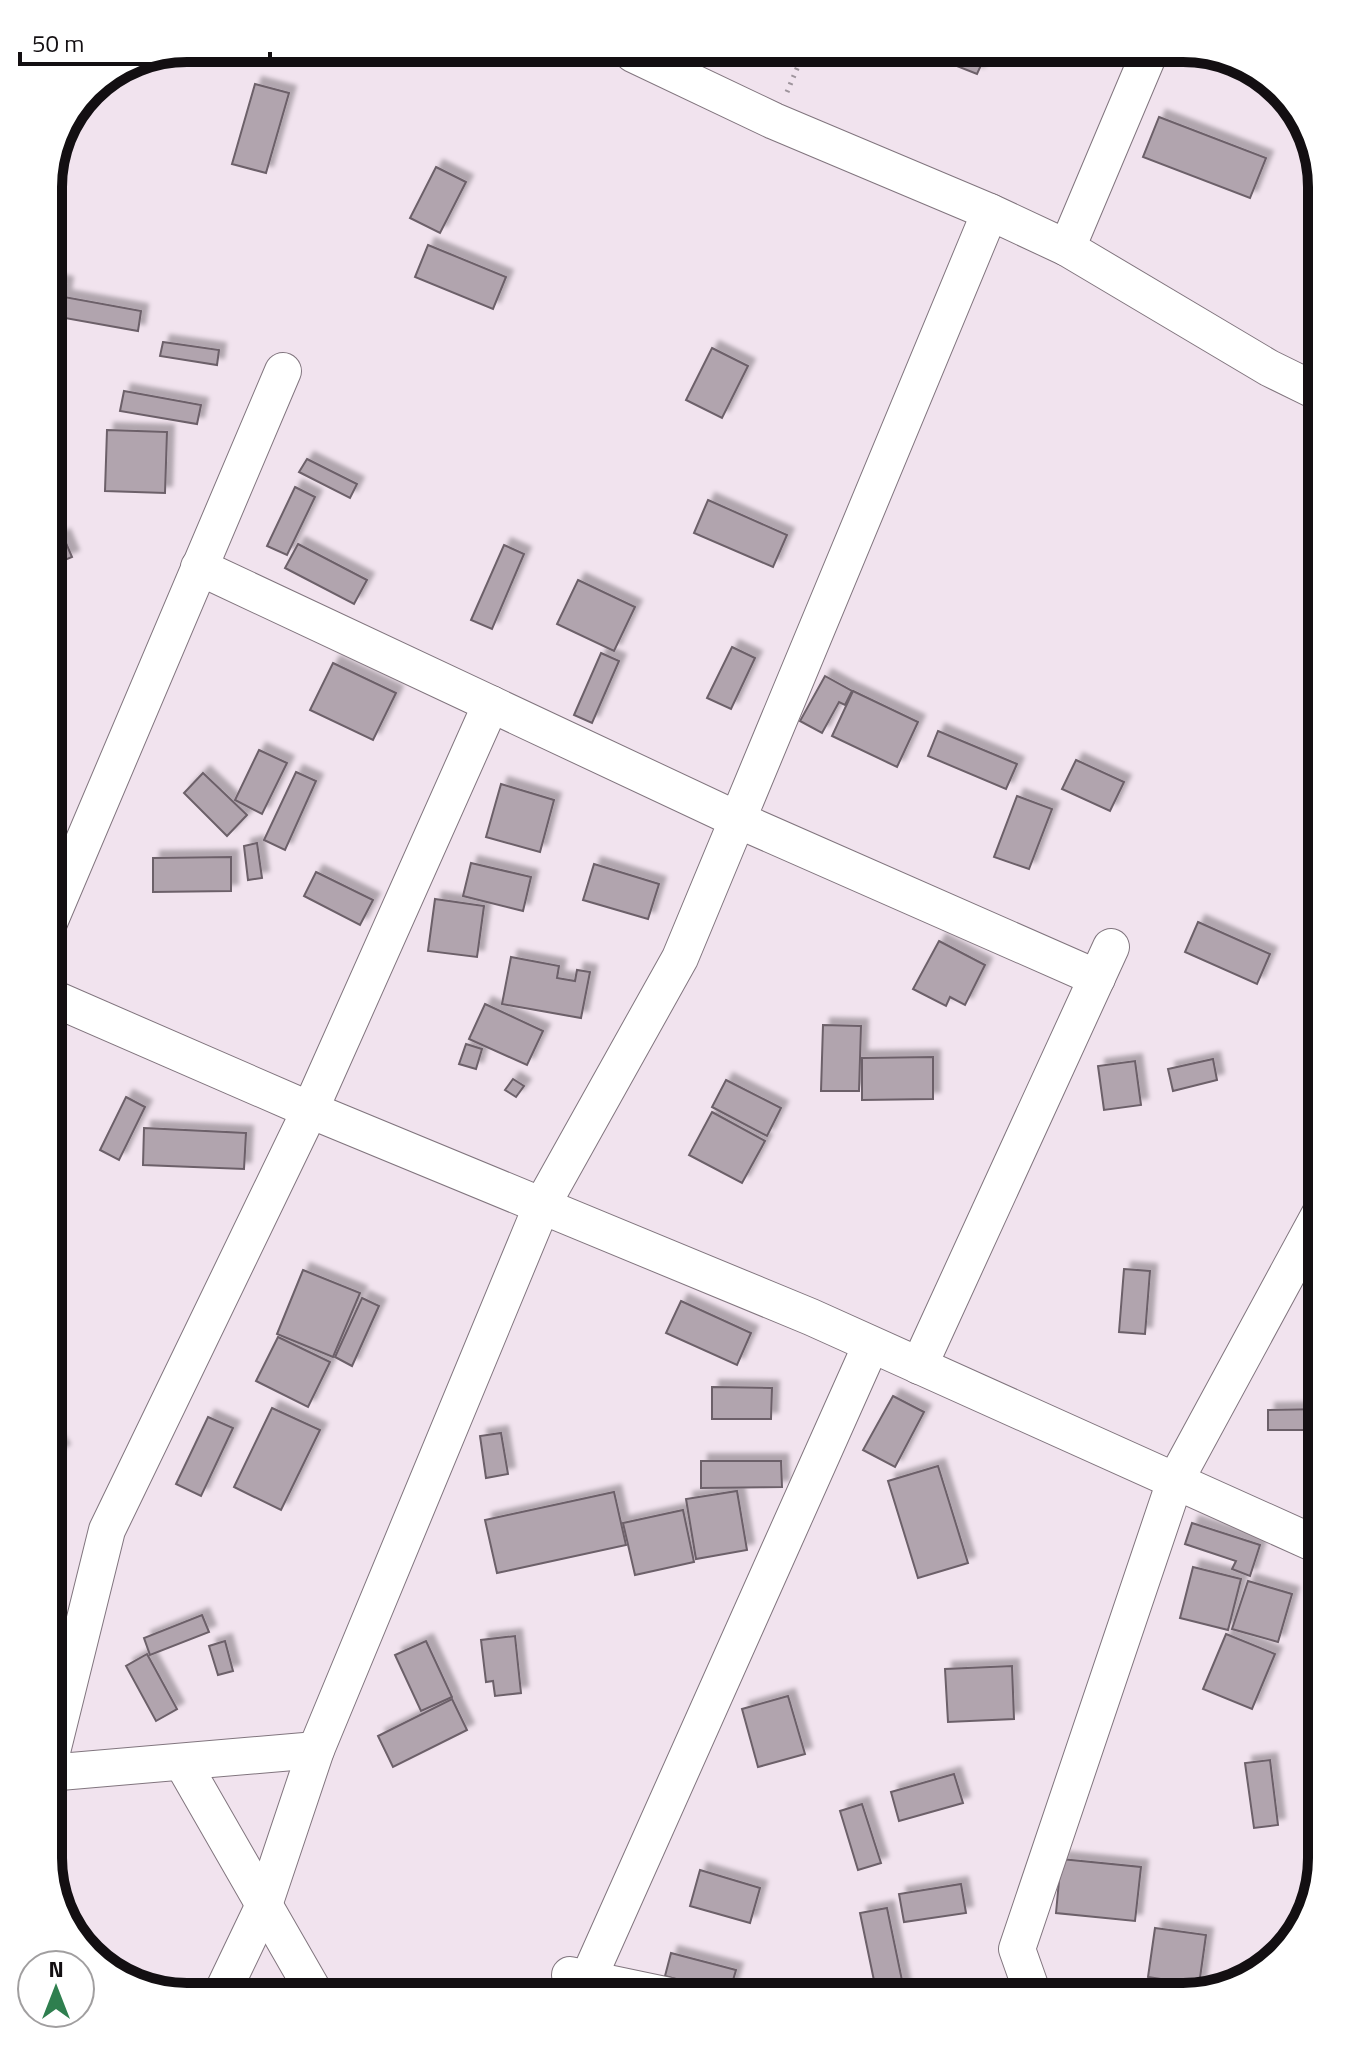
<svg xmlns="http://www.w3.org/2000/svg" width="1370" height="2045" viewBox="0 0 1370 2045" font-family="'Titillium Web',sans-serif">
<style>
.building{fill:#b1a4ae;stroke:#6c6069;stroke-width:2;filter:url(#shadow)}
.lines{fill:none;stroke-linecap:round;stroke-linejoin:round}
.street-casing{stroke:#81757e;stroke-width:38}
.path{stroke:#9e949c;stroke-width:5;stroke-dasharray:2 6;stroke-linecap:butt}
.street{stroke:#fff;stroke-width:36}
.rim{fill:none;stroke:#130f12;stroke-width:10}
</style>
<defs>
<filter id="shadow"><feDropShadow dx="7" dy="-7" stdDeviation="2" flood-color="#0004"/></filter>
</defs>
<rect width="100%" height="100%" fill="#f1e3ee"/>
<!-- building -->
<g class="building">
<polygon points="988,50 977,74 919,51"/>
<polygon points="255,84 289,93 266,173 232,164"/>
<polygon points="1159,117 1266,158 1250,198 1143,157"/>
<polygon points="436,167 466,182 440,233 410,218"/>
<polygon points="428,245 506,277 493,309 415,277"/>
<polygon points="48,280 66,284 64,297 141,311 138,331 48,315"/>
<polygon points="163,342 219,350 217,365 160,356"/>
<polygon points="712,348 748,366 722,418 686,400"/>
<polygon points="124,391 201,405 197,424 120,411"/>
<polygon points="107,430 167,432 165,493 105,491"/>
<polygon points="307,459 357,484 350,498 299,472"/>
<polygon points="295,487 315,497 287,555 267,546"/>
<polygon points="708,500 787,535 773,567 694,533"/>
<polygon points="63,536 72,557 48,567 48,543"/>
<polygon points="298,544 367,580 354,604 285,568"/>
<polygon points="504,545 524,554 492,629 471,620"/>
<polygon points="578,580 635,607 614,651 557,624"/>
<polygon points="732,647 755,658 731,709 707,698"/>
<polygon points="601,653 619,661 592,723 574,715"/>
<polygon points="333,663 396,693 373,740 310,710"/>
<polygon points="825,676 852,691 845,705 839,702 822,733 800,721"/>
<polygon points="853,691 918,722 897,767 832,736"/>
<polygon points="938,731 1017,764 1006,789 928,756"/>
<polygon points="259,750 287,763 262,814 235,800"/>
<polygon points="1076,760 1124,782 1110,811 1062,789"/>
<polygon points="296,772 316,781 285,850 264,840"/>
<polygon points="203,773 247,815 227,836 184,793"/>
<polygon points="501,784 554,800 540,852 486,837"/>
<polygon points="1017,796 1052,809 1029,869 994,857"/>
<polygon points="257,843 262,878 248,880 244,846"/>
<polygon points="231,857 231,891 153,892 153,858"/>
<polygon points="471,863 531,877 523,911 463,896"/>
<polygon points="594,864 659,884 648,919 583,900"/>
<polygon points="316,872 373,900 360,925 304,896"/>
<polygon points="435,899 484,906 477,957 428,951"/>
<polygon points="1198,922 1270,954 1257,984 1185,952"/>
<polygon points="939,941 985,965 965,1005 950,997 946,1006 913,989"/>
<polygon points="511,957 559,966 557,978 575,981 577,970 590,972 581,1018 502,1004"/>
<polygon points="485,1004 543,1031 527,1065 469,1039"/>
<polygon points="823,1025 861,1026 859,1091 821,1091"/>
<polygon points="466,1044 482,1049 476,1069 459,1064"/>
<polygon points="933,1057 933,1099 862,1100 862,1058"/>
<polygon points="1213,1059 1217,1080 1173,1091 1168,1069"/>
<polygon points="1135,1061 1141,1105 1104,1110 1098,1066"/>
<polygon points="513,1079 524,1086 516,1097 505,1090"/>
<polygon points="726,1080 781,1108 767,1136 712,1107"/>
<polygon points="126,1097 145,1107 119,1160 100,1150"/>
<polygon points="712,1112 765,1141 742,1183 689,1155"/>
<polygon points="144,1128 246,1133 244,1169 143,1165"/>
<polygon points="1124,1269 1150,1271 1145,1334 1119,1332"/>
<polygon points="303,1270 360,1293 333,1357 277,1334"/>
<polygon points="362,1298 379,1306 352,1366 335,1357"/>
<polygon points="681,1301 751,1333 737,1365 666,1333"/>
<polygon points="278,1337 330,1362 308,1407 256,1381"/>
<polygon points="712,1387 772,1388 771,1419 712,1419"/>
<polygon points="893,1396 924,1412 895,1467 863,1450"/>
<polygon points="272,1408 320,1430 281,1510 234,1487"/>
<polygon points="1322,1409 1322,1430 1268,1430 1268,1410"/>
<polygon points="208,1417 233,1428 201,1496 176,1484"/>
<polygon points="48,1429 63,1451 48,1460"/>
<polygon points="501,1433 508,1474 486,1478 480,1436"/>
<polygon points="701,1461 781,1461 782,1487 701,1488"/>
<polygon points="938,1466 968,1563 918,1578 888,1481"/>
<polygon points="737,1491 747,1550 696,1559 686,1499"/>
<polygon points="614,1492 626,1545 497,1573 485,1520"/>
<polygon points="683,1510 694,1562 635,1575 623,1523"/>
<polygon points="1192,1523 1260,1545 1250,1576 1232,1569 1236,1561 1185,1544"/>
<polygon points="1193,1567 1241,1579 1228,1630 1180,1618"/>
<polygon points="1248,1581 1292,1594 1278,1642 1232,1629"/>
<polygon points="202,1615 209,1632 150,1655 144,1638"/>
<polygon points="1226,1634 1275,1654 1252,1709 1203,1689"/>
<polygon points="515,1636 521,1693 495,1696 493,1681 486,1682 481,1640"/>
<polygon points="225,1641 233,1671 218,1675 209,1646"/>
<polygon points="426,1641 452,1697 421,1711 395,1655"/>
<polygon points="147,1654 177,1709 156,1721 126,1666"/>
<polygon points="1012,1666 1014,1719 948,1722 945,1669"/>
<polygon points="788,1696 805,1754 758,1767 742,1709"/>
<polygon points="452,1699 467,1730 393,1767 378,1736"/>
<polygon points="1270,1760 1278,1825 1254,1828 1245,1763"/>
<polygon points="954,1774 963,1803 899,1821 891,1792"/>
<polygon points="862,1804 881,1863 858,1870 840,1811"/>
<polygon points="1322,1823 1322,1859 1319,1870 1305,1864"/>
<polygon points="1061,1859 1141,1867 1135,1921 1056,1913"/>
<polygon points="700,1870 760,1888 750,1923 690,1906"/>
<polygon points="961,1884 966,1913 904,1922 899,1894"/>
<polygon points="887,1908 904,1990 877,1995 860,1913"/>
<polygon points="1155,1928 1206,1935 1199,1985 1148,1977"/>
<polygon points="671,1953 736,1970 729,1994 665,1976"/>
</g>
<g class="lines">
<!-- street casing -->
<g class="street-casing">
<g id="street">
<polyline points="633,54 774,121 990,212 1067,248 1269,368 1322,394"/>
<polyline points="1067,248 1151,49"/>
<polyline points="199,567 738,820 1097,978"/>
<polyline points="48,925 283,371"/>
<polyline points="48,996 310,1110 811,1317 1322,1547"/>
<polyline points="919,1366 1111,947"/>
<polyline points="182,1762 317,1997"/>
<polyline points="48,1768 107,1530 310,1110 491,704"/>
<polyline points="48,1773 316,1750"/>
<polyline points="570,1975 675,1997"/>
<polyline points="588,1979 871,1345"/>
<polyline points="220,1997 264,1905 316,1750 542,1205 680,958 990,212"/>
<polyline points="1034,1997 1017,1949 1175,1481 1322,1210"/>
</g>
</g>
<!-- path -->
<polyline class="path" points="787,92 804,52"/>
<!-- street -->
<use href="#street" class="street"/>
</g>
<!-- crop -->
<path d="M0 0H1370V2045H0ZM187 62H1183A125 125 0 0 1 1308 187V1858A125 125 0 0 1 1183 1983H187A125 125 0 0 1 62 1858V187A125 125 0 0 1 187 62Z" fill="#fff" fill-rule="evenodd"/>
<path class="rim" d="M187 62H1183A125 125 0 0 1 1308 187V1858A125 125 0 0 1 1183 1983H187A125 125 0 0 1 62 1858V187A125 125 0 0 1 187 62Z"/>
<!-- north arrow -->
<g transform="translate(56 1989)"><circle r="38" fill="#ffffff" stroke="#a19fa0" stroke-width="2"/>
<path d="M0-6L14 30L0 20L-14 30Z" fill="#2f7f4f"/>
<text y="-12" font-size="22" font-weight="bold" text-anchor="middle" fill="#130f12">N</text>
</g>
<!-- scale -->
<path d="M20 52v12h250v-12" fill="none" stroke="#130f12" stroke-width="4"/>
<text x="32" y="52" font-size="24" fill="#130f12" stroke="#ffffff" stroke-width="6" paint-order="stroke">50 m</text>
</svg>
